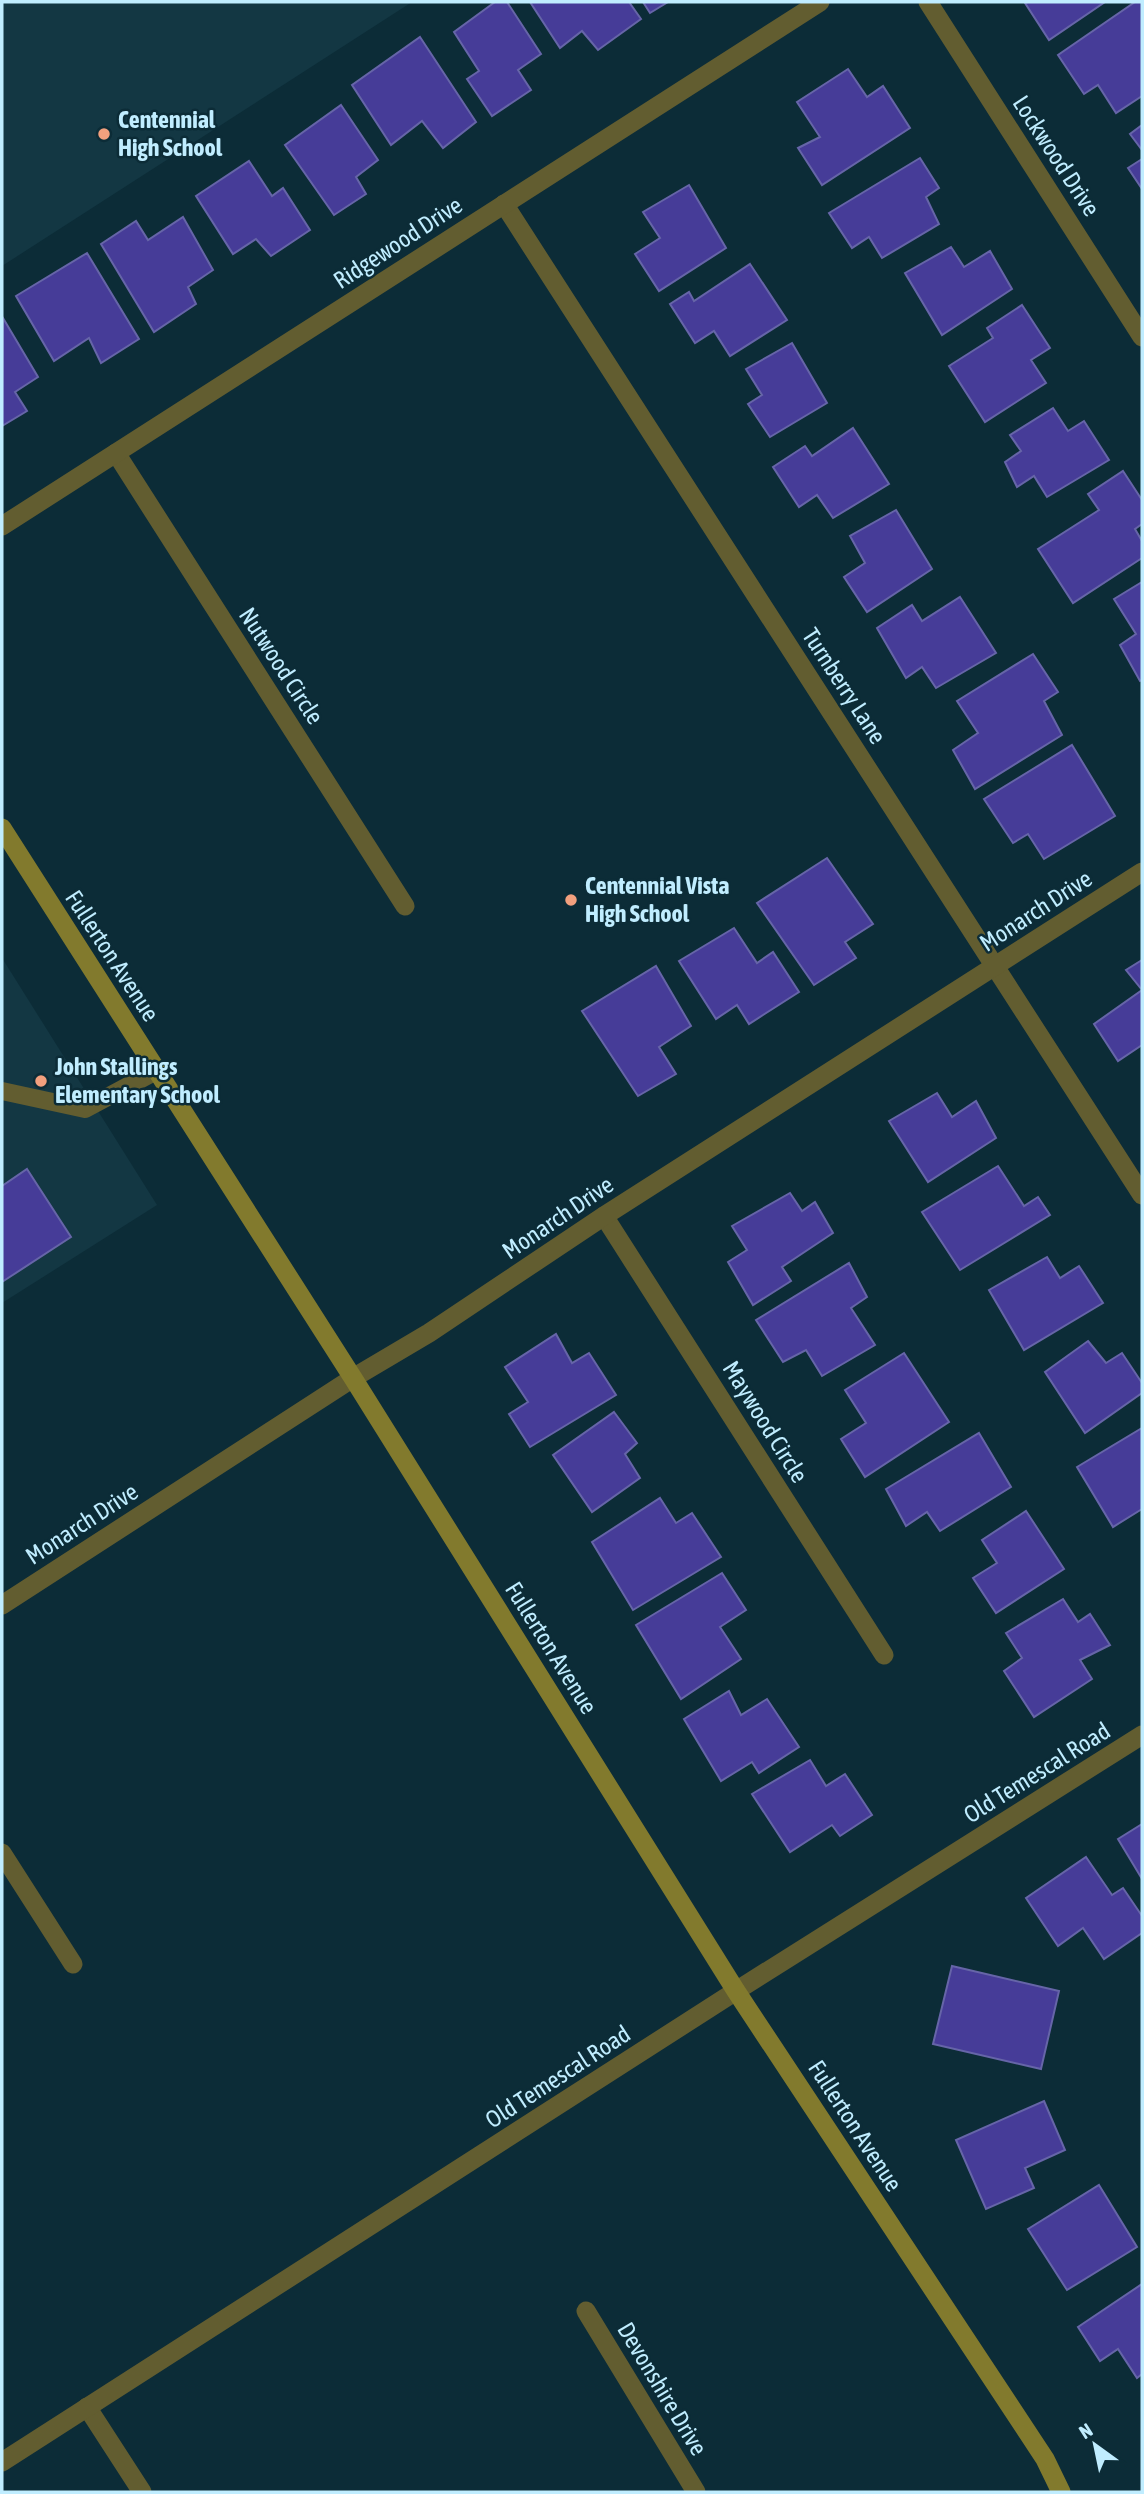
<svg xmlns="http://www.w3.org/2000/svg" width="1144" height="2494" viewBox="0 0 1144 2494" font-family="'Asap Condensed',sans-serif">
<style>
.built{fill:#133743}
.building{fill:#463c98;stroke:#6665a8;stroke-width:2}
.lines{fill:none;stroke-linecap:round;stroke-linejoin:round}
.service{stroke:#625d30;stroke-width:18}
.minor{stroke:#625d30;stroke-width:19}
.tertiary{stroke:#625d30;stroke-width:19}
.secondary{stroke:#827a2d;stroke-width:19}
.poi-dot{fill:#f2a07e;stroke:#0c2c37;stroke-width:2.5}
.labels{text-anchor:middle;stroke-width:5;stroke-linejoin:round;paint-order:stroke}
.poi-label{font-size:24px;font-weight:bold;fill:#c0edff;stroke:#0c2c37;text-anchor:start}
.street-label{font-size:24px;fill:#c0edff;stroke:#0c2c37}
</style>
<rect width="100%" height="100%" fill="#0c2c37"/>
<!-- built -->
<g class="built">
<polygon points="2,2 412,2 2,266"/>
<polygon points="2,958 157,1205 2,1303"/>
</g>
<!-- building -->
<g class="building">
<polygon points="495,2 507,2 541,54 518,70 531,90 492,116 467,79 479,71 454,32"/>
<polygon points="530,2 629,2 641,19 598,50 582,31 560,48"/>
<polygon points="643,2 668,2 650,13"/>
<polygon points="1028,2 1105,2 1049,40 1025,3"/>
<polygon points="1135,2 1142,2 1142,96 1116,113 1098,85 1084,94 1058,55"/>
<polygon points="420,37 476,122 443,148 422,121 391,145 352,85"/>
<polygon points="848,69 867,97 883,86 910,128 822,185 798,148 820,137 797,102"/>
<polygon points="341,105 378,160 356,177 366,194 334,215 285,145"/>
<polygon points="1142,125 1142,150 1130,134"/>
<polygon points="920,158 939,188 926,197 939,224 882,258 869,237 852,248 829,213"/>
<polygon points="1142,159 1142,189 1128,168"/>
<polygon points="249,161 272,196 283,188 310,230 271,256 256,239 233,254 196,196"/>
<polygon points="689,185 726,248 659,291 635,254 660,238 643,212"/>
<polygon points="183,217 213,270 188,287 196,304 154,332 101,244 136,221 148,240"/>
<polygon points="951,247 964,267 990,251 1012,289 942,335 905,273"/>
<polygon points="87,253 139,339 101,363 89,338 54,361 16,296"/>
<polygon points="750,264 787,320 730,356 714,331 695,343 670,304 689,292 694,301"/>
<polygon points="1022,305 1050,348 1031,360 1046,383 985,422 949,366 993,338 987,328"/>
<polygon points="3,318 38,377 15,392 27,411 2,426"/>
<polygon points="792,343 827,403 770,437 748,404 762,395 746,369"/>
<polygon points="1053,408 1068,431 1084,421 1109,460 1047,497 1034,476 1017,487 1005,462 1021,451 1010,435"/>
<polygon points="853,428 889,484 833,518 817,495 799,507 773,467 805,446 812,456"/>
<polygon points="1123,471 1142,500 1142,524 1135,529 1142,541 1142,558 1073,603 1038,549 1099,510 1088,494"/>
<polygon points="896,510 932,569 867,612 844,577 865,563 850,536"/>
<polygon points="1142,582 1142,680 1140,681 1120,645 1136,634 1114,599"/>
<polygon points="960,597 996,653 936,688 922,667 906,678 877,628 912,605 922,621"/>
<polygon points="1033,654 1058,692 1044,701 1062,735 975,789 953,750 978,733 957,701"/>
<polygon points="1072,745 1115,816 1044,859 1028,834 1013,843 984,799"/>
<polygon points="827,858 873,924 845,942 856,958 814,985 757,903"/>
<polygon points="734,928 757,963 773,952 799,992 749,1024 737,1005 716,1019 679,961"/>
<polygon points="1142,960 1142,1045 1118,1061 1094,1024 1142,990 1126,970"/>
<polygon points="656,966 691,1026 659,1047 676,1074 638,1096 582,1011"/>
<polygon points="937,1093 952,1117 976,1101 996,1138 928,1182 889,1121"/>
<polygon points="998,1166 1024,1206 1038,1197 1050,1215 960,1270 922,1212"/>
<polygon points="27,1169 71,1237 2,1282 2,1186"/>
<polygon points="790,1193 802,1211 815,1202 833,1233 782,1267 791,1281 753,1305 728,1262 747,1250 732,1226"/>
<polygon points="1047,1257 1060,1278 1079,1266 1103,1303 1024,1350 989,1290"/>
<polygon points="849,1263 867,1297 851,1308 875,1345 822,1376 806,1350 783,1362 756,1320"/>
<polygon points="556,1334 572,1363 589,1353 616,1395 530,1447 509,1414 528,1402 505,1367"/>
<polygon points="1088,1341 1106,1363 1122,1353 1142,1383 1142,1393 1085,1433 1045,1372"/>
<polygon points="904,1353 949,1422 865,1477 841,1439 866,1423 845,1390"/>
<polygon points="614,1412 637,1443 625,1454 640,1478 592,1512 553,1455"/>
<polygon points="1142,1428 1142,1509 1113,1527 1077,1467"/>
<polygon points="979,1433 1011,1487 940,1531 927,1512 906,1526 886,1489"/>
<polygon points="660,1498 676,1523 692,1513 721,1557 633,1610 592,1542"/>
<polygon points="1026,1511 1064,1569 996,1613 973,1578 997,1563 982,1540"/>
<polygon points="722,1573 746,1610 720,1627 741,1659 681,1699 636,1625"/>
<polygon points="1063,1599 1078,1622 1090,1614 1110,1645 1080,1660 1092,1679 1034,1717 1004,1671 1022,1658 1006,1633"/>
<polygon points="729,1691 741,1715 767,1699 799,1747 759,1773 752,1762 721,1781 684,1719"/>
<polygon points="810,1760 826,1786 845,1774 872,1815 840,1836 832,1825 790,1852 752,1794"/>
<polygon points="1142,1824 1142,1879 1118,1839"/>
<polygon points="1086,1857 1112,1895 1123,1888 1142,1916 1142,1933 1104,1959 1083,1928 1058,1946 1026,1898"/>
<polygon points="952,1966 1059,1991 1041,2069 933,2044"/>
<polygon points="1044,2101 1065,2150 1025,2168 1034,2188 986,2209 956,2140"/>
<polygon points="1099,2185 1137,2247 1067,2290 1028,2229"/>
<polygon points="1142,2284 1142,2374 1137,2378 1118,2349 1100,2361 1078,2327"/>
</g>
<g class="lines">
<!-- service -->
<polyline class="service" points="2,1091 85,1109 156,1071"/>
<!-- minor -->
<g class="minor">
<polyline points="928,2 1142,337"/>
<polyline points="504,204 1142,1195"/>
<polyline points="116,453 405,906"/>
<polyline points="2,526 820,2"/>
<polyline points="604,1216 884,1655"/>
<polyline points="2,1605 353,1378 429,1333 604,1216 1142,872"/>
<polyline points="2,1853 73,1964"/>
<polyline points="586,2311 696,2492"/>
<polyline points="87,2407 142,2492"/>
<polyline points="2,2462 736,1991"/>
</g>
<!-- tertiary -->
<polyline class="tertiary" points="736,1991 1142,1735"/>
<!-- secondary -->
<polyline class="secondary" points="2,828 353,1378 736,1991 1045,2459 1061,2492"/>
</g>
<!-- markers -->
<g class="poi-dot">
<circle cx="104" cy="134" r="7"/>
<circle cx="571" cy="900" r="7"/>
<circle cx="41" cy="1081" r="7"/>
</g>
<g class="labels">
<!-- poi labels -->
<g class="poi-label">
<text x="118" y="128">Centennial<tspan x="118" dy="28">High School</tspan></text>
<text x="585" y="894">Centennial Vista<tspan x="585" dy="28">High School</tspan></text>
<text x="55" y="1075">John Stallings<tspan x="55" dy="28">Elementary School</tspan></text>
</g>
<!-- street labels -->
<g class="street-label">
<text transform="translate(1056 156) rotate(57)" y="8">Lockwood Drive</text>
<text transform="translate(398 243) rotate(-33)" y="8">Ridgewood Drive</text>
<text transform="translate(281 666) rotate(57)" y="8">Nutwood Circle</text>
<text transform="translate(844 686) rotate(57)" y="8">Turnberry Lane</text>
<text transform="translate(1036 911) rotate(-33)" y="8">Monarch Drive</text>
<text transform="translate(112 956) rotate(57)" y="8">Fullerton Avenue</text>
<text transform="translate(558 1218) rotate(-34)" y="8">Monarch Drive</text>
<text transform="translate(765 1422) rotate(58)" y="8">Maywood Circle</text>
<text transform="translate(82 1524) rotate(-33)" y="8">Monarch Drive</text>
<text transform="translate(551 1648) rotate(58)" y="8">Fullerton Avenue</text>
<text transform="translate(1037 1773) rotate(-32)" y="8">Old Temescal Road</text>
<text transform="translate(558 2077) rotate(-33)" y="8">Old Temescal Road</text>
<text transform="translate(855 2126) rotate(57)" y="8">Fullerton Avenue</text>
<text transform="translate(662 2389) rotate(59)" y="8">Devonshire Drive</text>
</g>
</g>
<!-- border -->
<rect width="1144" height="2494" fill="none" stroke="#c0edff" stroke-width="7"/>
<!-- north arrow -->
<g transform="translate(1095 2445) rotate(327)" stroke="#0c2c37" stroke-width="5" paint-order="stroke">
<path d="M0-5L12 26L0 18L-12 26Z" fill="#c0edff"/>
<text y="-10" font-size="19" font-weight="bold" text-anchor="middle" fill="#c0edff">N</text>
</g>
</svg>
